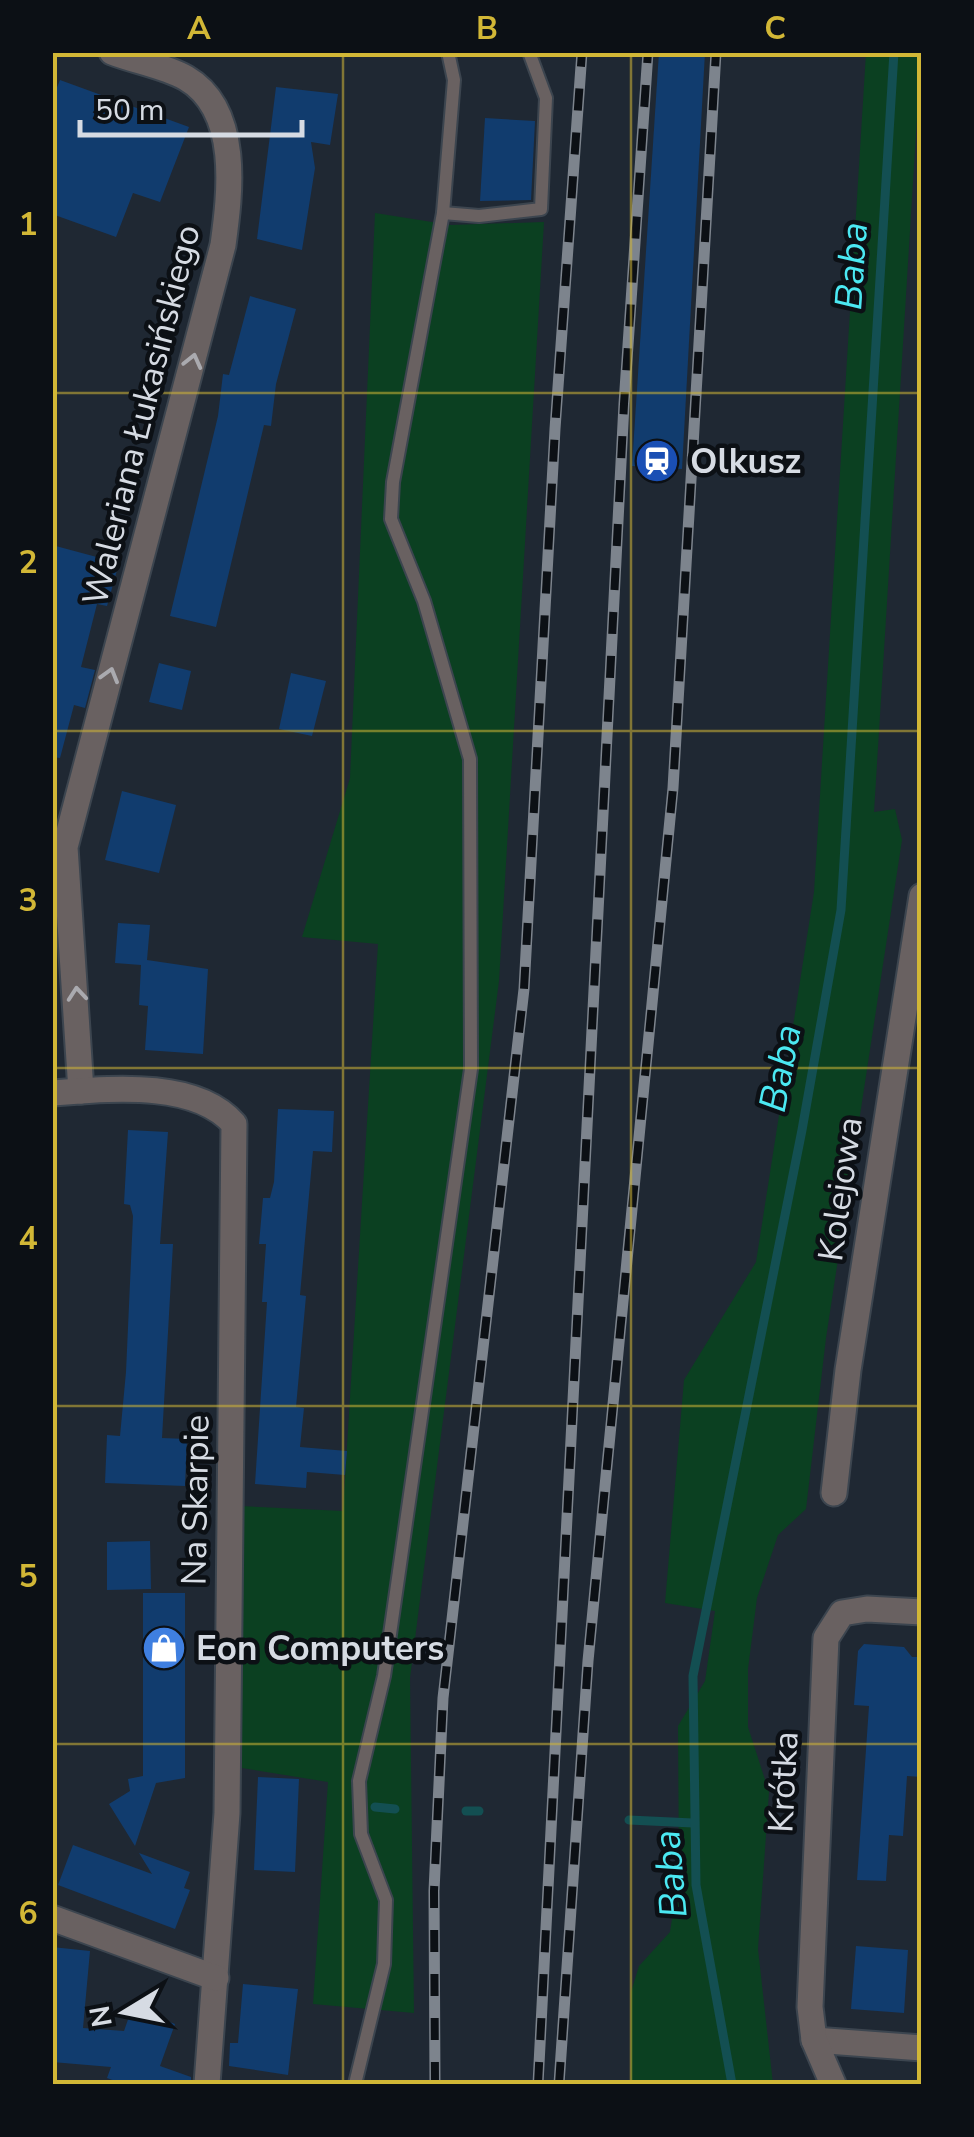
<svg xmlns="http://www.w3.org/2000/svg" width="974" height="2137" viewBox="0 0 974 2137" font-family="'Nunito Sans',sans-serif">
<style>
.green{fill:#0b4021}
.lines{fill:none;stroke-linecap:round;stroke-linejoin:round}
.stream{stroke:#134f52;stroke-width:9}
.building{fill:#113c6e}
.service-casing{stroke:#3c454f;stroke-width:16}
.minor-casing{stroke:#3c454f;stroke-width:29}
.service{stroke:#696161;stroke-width:12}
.minor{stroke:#696161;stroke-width:25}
.rail-casing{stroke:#7d848d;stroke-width:11}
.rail{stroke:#0c1015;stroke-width:8;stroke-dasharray:22;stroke-linecap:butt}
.oneway{stroke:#aaaaaf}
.grid{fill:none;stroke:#d2b736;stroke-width:2.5;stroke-opacity:0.55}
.labels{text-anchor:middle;stroke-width:9;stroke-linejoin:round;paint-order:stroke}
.street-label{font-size:35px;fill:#d6dbe3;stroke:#0c1015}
.poi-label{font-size:35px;font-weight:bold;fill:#d6dbe3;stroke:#0c1015;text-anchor:start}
.water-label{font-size:38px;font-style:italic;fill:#4be8f2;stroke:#0c1015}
.neatline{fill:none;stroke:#d2b736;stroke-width:4}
.grid-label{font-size:32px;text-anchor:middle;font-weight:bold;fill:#d2b736}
</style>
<rect width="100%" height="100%" fill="#1f2833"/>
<!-- green -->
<g class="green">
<polygon points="866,53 921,53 874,812 895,809 902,840 826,1338 806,1509 778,1535 757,1598 748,1669 748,1727 769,1792 758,1949 773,2084 631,2084 631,1992 639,1966 670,1932 679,1873 678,1726 705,1681 715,1611 665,1603 684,1380 756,1262 814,892"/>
<polygon points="375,213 451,225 544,222 499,981 410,1678 414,2013 313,2004 328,1782 242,1768 240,1506 343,1511 378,944 302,937 350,778"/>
</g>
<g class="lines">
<!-- stream -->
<g class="stream">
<polyline points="375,1807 395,1809"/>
<polyline points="466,1811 479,1811"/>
<polyline points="629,1820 693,1823"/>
<polyline points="732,2084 696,1885 693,1676 802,1130 841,910 894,52"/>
</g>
</g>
<!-- building -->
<g class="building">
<polygon points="659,52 705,52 682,469 632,466"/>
<polygon points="60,80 189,127 160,202 133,193 116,237 52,214 52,100"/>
<polygon points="276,87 338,94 330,145 311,142 315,168 302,250 257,239"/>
<polygon points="485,118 535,121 531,200 480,201"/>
<polygon points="250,296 296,309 276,384 271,426 264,425 216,627 170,616 218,416 223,374 229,375"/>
<polygon points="52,545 119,563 107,606 97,604 81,667 95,670 85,708 74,705 60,758 52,757"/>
<polygon points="159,663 191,671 182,710 149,702"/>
<polygon points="291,673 326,681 312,736 279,729"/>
<polygon points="122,791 176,805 159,873 105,860"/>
<polygon points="118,923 150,925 147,960 208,969 203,1054 145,1050 148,1006 139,1005 141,965 115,963"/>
<polygon points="278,1109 334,1111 332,1152 313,1151 300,1295 306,1296 296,1407 304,1408 300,1447 347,1451 345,1475 307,1472 306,1488 255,1484 267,1302 262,1302 266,1244 259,1244 263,1198 270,1198 274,1182"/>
<polygon points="128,1130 168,1132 160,1244 173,1244 162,1438 187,1439 185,1486 105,1483 107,1435 120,1436 126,1372 133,1216 130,1205 124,1204"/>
<polygon points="150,1541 151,1589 107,1590 107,1542"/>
<polygon points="143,1593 185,1593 185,1778 156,1783 135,1846 109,1804 130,1791 128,1779 143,1776"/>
<polygon points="864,1644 904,1647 912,1657 922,1657 922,1777 907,1776 903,1836 889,1835 886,1881 857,1880 869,1706 854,1705 858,1651"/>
<polygon points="258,1777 299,1779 295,1872 254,1870"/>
<polygon points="73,1845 152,1874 139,1853 190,1872 184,1888 190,1890 175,1929 58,1885"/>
<polygon points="856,1946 908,1950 904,2013 851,2009"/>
<polygon points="52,1947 90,1951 83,2028 124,2031 132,2008 175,2024 160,2066 191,2077 191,2084 123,2084 107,2078 111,2067 52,2062"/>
<polygon points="243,1984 298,1989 288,2075 229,2066 230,2043 238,2043"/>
</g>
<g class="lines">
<!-- service casing -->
<g class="service-casing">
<g id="service">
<polyline points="443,213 479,216 541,209 546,98 529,52"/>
<polyline points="355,2084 384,1964 386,1900 361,1834 359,1781 384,1676 471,1069 470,759 424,601 391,519 393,482 443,213 454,80 448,52"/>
</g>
</g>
<!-- minor casing -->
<g class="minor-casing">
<g id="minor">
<path d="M81,1091L65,847L223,245C230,194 241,110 186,78C165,66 135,61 112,52"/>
<path d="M52,1093C107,1089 195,1079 234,1124L227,1813L207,2084"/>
<polyline points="834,1493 848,1370 922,896"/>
<polyline points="52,1918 216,1978"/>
<polyline points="814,2040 922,2048"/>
<polyline points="833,2084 814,2040 810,2007 826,1638 842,1613 867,1609 922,1612"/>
</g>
</g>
<!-- service -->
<use href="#service" class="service"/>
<!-- minor -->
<use href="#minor" class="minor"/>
<!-- rail casing -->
<g class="rail-casing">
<g id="rail">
<polyline points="435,2084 434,1891 443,1698 524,989 555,429 582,52"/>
<polyline points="538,2084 624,404 648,52"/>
<polyline points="559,2084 588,1661 673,788 716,52"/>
</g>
</g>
<!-- rail -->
<use href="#rail" class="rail"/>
</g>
<!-- one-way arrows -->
<defs><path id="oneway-chevron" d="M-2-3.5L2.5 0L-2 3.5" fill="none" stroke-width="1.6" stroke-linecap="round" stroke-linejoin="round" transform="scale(2.5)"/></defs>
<g class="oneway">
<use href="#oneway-chevron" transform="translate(193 361) rotate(-76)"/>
<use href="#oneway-chevron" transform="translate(110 675) rotate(-74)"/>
<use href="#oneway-chevron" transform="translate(77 994) rotate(-95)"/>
</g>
<!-- grid -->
<path class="grid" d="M343,52V2084M631,52V2084M52,393H922M52,731H922M52,1068H922M52,1406H922M52,1744H922"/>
<!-- icons -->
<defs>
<g id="station-disc" transform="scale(2.25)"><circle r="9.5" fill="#1a4fb4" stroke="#0c1015"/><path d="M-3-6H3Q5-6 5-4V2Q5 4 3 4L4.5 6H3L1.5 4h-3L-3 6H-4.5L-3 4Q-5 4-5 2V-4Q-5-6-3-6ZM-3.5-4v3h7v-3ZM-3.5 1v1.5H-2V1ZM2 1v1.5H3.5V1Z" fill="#fff"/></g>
<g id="shop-disc" transform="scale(2.25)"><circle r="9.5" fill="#3f7fe0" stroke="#0c1015"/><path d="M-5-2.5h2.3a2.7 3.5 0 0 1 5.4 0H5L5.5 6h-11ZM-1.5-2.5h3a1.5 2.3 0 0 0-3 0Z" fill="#fff"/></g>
</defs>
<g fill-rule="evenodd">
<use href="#station-disc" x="657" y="461"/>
<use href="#shop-disc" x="164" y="1648"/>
</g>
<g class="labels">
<!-- street labels -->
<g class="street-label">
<text transform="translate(141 415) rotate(-76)" y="12">Waleriana Łukasińskiego</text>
<text transform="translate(840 1189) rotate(-82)" y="12">Kolejowa</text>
<text transform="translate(195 1500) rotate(-89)" y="12">Na Skarpie</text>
<text transform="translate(783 1782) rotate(-87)" y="12">Krótka</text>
</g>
<!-- poi labels -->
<g class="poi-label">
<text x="690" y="473">Olkusz</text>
<text x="196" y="1660">Eon Computers</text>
</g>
<!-- water labels -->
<g class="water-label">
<text transform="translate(851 266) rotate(-86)" y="13">Baba</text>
<text transform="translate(780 1068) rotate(-79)" y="13">Baba</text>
<text transform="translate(670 1874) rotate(-95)" y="13">Baba</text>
</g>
</g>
<!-- border -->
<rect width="974" height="2137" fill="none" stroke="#0c1015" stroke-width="110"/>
<!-- north arrow -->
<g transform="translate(125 2012) rotate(260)" stroke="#0c1015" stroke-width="8" paint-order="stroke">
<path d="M0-8L18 38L0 25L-18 38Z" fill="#d6dbe3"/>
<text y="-15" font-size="28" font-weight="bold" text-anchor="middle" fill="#d6dbe3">N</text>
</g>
<!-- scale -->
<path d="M80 120v15h222v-15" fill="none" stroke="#d6dbe3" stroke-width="5"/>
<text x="95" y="120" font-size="30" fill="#d6dbe3" stroke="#0c1015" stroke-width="8" paint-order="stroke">50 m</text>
<rect x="55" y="55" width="864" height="2027" class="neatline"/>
<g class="grid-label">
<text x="199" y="39">A</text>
<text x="487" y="39">B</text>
<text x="775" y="39">C</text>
<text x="28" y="235">1</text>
<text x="28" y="573">2</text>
<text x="28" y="911">3</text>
<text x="28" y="1249">4</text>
<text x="28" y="1587">5</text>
<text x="28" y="1924">6</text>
</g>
</svg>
